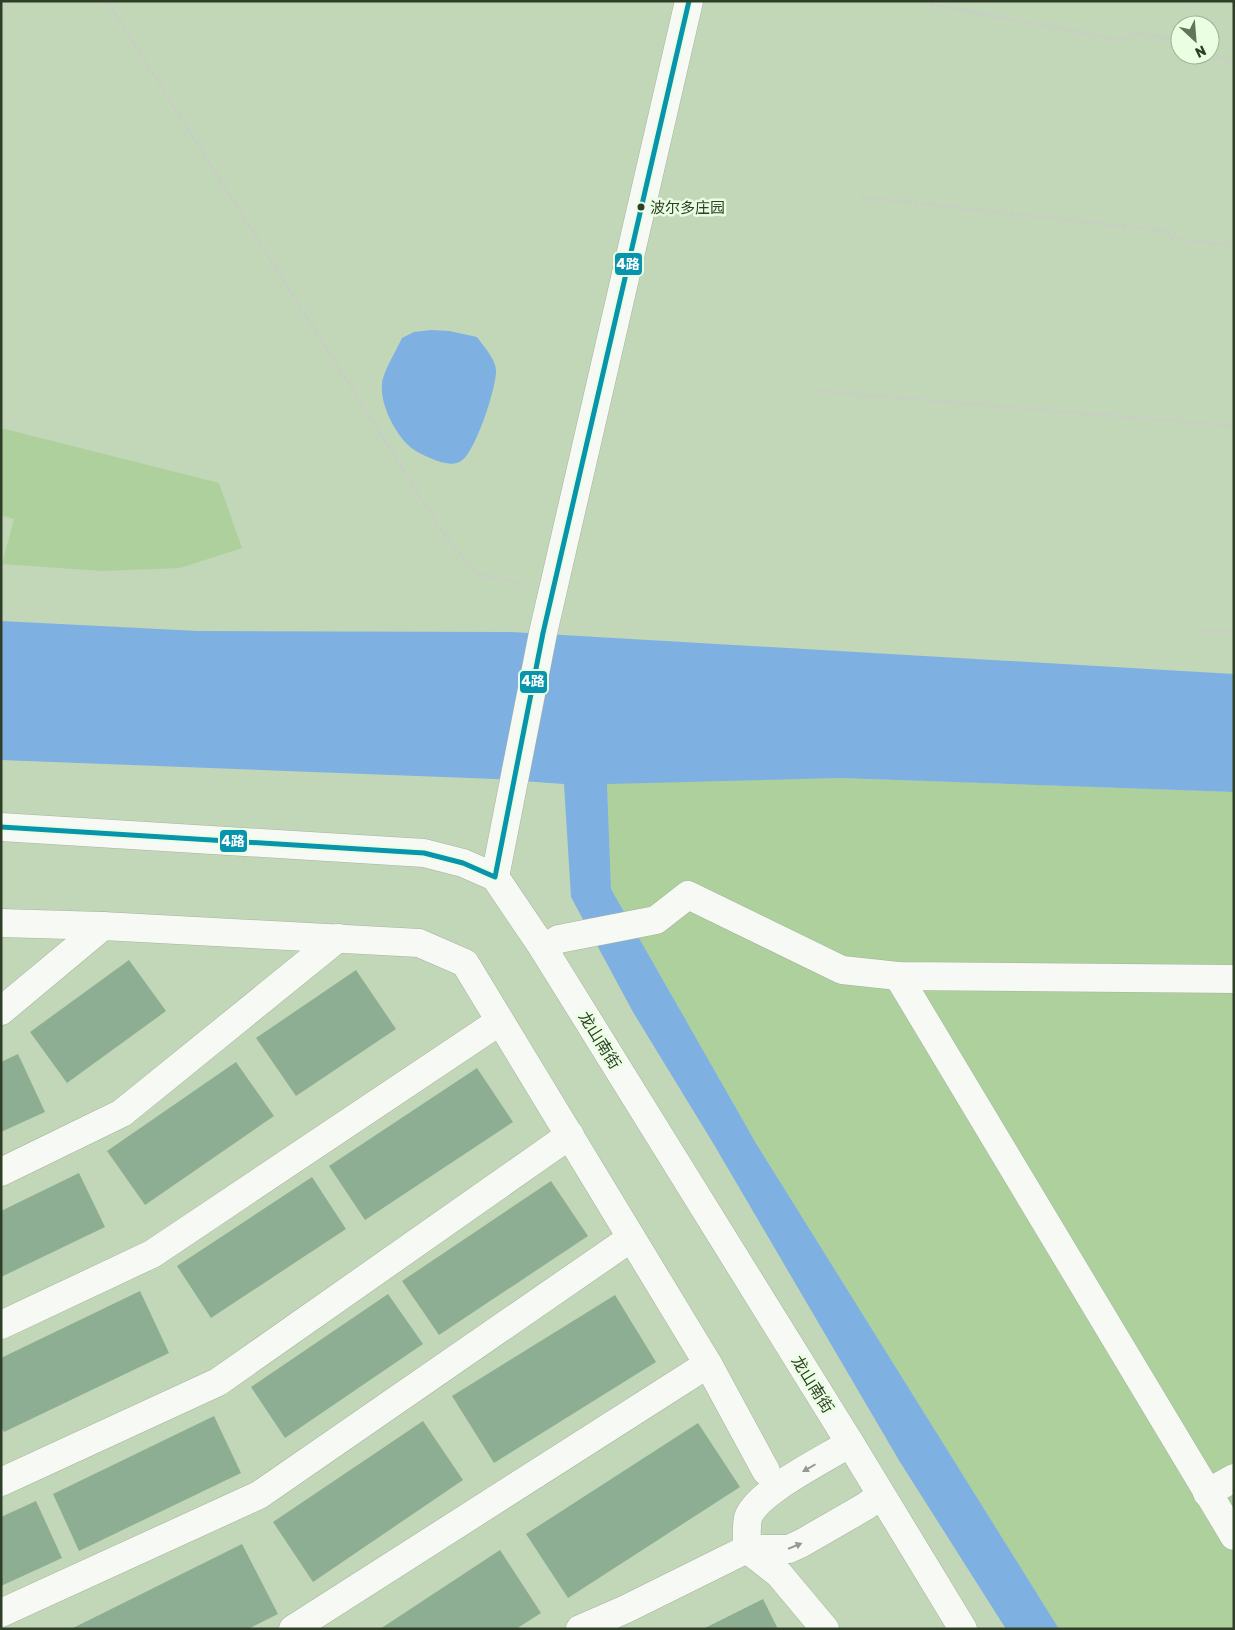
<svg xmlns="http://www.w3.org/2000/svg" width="1235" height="1630" viewBox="0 0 1235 1630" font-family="Rubik,'Noto Sans SC',sans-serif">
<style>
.green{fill:#add09c}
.water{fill:#7eb0e2}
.building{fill:#8eae94}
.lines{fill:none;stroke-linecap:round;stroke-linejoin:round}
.minor-casing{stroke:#a4b49c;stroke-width:29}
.path{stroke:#c8cec5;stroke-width:3;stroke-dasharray:5 2.5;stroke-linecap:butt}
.minor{stroke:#f6f9f4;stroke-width:28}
.bus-1-casing{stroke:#eaffe2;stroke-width:9}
.bus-1{stroke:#0994ad;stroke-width:5}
.oneway{fill:#929c8e}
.bus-dot{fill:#2e3e27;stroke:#eaffe2;stroke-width:2}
.labels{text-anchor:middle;stroke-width:5;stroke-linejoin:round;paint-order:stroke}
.bus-label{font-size:15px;fill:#2e3e27;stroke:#eaffe2;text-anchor:start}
.street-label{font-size:16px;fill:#2e3e27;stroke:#eaffe2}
.line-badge{stroke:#eaffe2;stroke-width:2}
.badge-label{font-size:14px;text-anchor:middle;font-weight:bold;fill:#fff}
</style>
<rect width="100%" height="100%" fill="#c2d7b8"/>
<!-- green -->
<g class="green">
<polygon points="1,428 219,483 242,548 180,568 102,571 2,564 14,519 1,515"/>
<polygon points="840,778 1234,792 1234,1629 1059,1629 757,1145 611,889 607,783"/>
</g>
<!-- water -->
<g class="water">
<path d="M431,330L449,331L477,337C484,347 495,358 496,370C497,386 475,454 461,461C454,466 442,463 435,460C425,456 413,451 406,443C393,429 380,403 382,384C383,372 397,349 402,338L414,332Z"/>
<polygon points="1,621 198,631 511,632 1234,674 1234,792 840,778 607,784 611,889 757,1145 1059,1629 1006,1629 900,1462 713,1143 633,1012 571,897 564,784 496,779 1,760"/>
</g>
<!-- building -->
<g class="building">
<polygon points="129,960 166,1011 67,1083 30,1032"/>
<polygon points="356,970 396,1029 296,1096 256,1038"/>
<polygon points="18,1054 45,1112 1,1132 1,1062"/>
<polygon points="236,1062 274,1116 145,1205 107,1151"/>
<polygon points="477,1068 513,1122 365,1220 329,1166"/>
<polygon points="79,1173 105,1227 1,1277 1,1211"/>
<polygon points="312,1177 346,1229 211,1318 177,1266"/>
<polygon points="551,1181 588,1236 439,1335 402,1281"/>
<polygon points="140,1291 169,1353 4,1432 1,1427 1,1358"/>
<polygon points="388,1294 423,1344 285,1438 251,1387"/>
<polygon points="615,1295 656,1362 494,1463 452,1396"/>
<polygon points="214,1416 241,1473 79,1551 53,1494"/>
<polygon points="423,1421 463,1480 313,1582 273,1522"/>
<polygon points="698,1423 740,1487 568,1598 526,1534"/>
<polygon points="36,1501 62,1558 1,1586 1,1517"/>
<polygon points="242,1544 278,1614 248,1629 71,1629"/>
<polygon points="500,1550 541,1613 516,1629 380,1629"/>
<polygon points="763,1599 778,1629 703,1629"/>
</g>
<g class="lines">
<!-- minor casing -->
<g class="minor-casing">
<g id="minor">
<polyline points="1,827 424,853 463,863 495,877 543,948 850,1443 963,1629"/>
<polyline points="495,877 543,633 689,1"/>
<polyline points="1,923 103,926 419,943 465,963 708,1364 766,1471"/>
<polyline points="543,948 559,939 656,920 688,895 842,970 898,976 1234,979"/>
<polyline points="898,976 1234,1536"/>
<polyline points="1,1011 103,926"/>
<polyline points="1,1172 122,1113 338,938"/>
<polyline points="1,1325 152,1254 500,1021"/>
<polyline points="1,1482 218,1382 570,1135"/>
<polyline points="1207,1493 1234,1478"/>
<path d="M747,1549C747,1540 746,1527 748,1518C756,1492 827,1458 850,1443"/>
<polyline points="747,1549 779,1574 825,1629"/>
<polyline points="1,1613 259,1495 631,1238"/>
<polyline points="293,1629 708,1364"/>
<polyline points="580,1629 626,1609 747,1549 789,1549 802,1543 866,1506 881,1495"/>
</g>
</g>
<!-- path -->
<g class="path">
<polyline points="107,1 445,536 477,574 524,583"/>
<polyline points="930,4 1120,40 1134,33 1180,41"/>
<polyline points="1210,50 1218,57 1234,63"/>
<polyline points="861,197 1168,231 1171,238 1234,246"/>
<polyline points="817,391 1234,426"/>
<polyline points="1199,631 1234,632"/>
</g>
<!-- minor -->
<use href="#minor" class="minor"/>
<!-- bus-1 casing -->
<g class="bus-1-casing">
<polyline id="bus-1" points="1,827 424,853 463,863 495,877 543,633 689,1"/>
</g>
<!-- bus-1 -->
<use href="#bus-1" class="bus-1"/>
</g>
<!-- one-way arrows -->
<defs><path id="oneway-solid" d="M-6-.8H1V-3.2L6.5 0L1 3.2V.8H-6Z" transform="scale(1.25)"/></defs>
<g class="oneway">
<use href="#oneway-solid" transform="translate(809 1468) rotate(150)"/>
<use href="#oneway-solid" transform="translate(795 1546) rotate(-22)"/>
</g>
<!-- markers -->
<circle class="bus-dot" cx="641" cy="207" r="4.5"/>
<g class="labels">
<!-- bus labels -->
<g class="bus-label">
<text x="650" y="213">波尔多庄园</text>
</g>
<!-- street labels -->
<g class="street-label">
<text transform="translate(600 1040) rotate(58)" y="6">龙山南街</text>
<text transform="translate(813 1384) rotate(58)" y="6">龙山南街</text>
</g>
</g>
<g class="line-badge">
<rect x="614" y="252" width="29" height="24" rx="5" fill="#0994ad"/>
<rect x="519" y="670" width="29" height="24" rx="5" fill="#0994ad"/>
<rect x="219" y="829" width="29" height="24" rx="5" fill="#0994ad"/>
</g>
<g class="badge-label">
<text x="628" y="269">4路</text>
<text x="533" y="686">4路</text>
<text x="233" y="846">4路</text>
</g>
<!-- border -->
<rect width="1235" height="1630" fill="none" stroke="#2e3e27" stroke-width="5"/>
<!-- north arrow -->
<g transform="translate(1195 40) rotate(154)"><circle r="24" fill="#eaffe2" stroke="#9fb297"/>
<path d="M0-4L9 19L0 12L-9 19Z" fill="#62745a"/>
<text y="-8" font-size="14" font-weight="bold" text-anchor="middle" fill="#2e3e27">N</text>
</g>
</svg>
